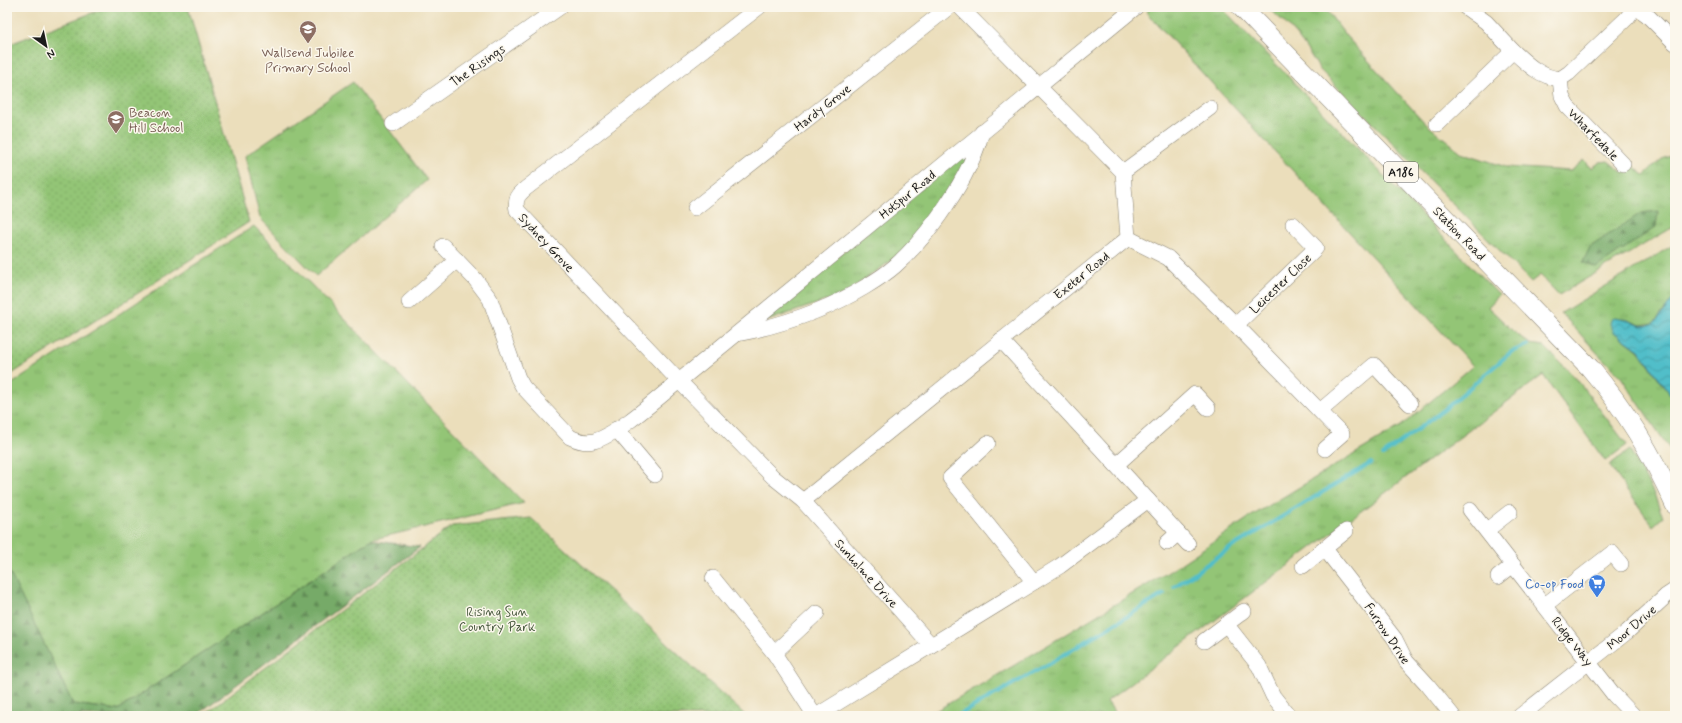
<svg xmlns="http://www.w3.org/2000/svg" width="1682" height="723" viewBox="0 0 1682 723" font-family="Mynerve,sans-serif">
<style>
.grass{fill:url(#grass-tufts);stroke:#587049}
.forest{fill:url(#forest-firs);stroke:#496342}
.park{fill:url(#park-dots);stroke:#587049}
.water{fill:url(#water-waves);stroke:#366d72}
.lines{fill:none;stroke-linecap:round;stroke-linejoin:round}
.stream{stroke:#51bec9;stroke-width:4}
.minor-casing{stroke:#847d6c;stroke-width:16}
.major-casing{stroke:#847d6c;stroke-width:20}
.minor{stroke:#fff;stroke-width:15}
.major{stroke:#fff;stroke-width:19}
.labels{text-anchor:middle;stroke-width:3;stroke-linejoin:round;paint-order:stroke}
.shield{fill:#fbf7ec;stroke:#5f5e5a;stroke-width:1}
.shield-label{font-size:12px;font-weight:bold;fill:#1c1c1c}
.education-label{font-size:13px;fill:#785e54;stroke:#fbf7ec}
.street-label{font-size:13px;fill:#1c1c1c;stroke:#fbf7ec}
.shop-label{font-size:13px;fill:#366cbe;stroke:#fbf7ec;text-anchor:end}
.park-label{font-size:13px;fill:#46573c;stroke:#fbf7ec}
</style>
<defs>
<pattern id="grass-tufts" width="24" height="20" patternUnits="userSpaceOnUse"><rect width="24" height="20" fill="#93c576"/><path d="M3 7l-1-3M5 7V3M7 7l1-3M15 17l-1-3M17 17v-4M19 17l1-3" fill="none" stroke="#7ea966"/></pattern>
<pattern id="forest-firs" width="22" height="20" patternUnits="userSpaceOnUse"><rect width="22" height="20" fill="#76aa67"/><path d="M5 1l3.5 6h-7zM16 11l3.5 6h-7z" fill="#608a54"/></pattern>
<pattern id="park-dots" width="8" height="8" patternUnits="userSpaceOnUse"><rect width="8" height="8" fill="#93c576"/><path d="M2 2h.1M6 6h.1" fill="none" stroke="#7ea966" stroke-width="1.8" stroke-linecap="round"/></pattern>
<pattern id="water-waves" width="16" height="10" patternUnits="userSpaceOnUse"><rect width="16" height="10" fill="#51bec9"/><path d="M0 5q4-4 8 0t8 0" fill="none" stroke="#429aa2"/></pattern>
</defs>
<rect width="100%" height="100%" fill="#fbf7ec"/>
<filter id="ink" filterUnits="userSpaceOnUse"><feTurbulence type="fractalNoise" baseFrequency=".025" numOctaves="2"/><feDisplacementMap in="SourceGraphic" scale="8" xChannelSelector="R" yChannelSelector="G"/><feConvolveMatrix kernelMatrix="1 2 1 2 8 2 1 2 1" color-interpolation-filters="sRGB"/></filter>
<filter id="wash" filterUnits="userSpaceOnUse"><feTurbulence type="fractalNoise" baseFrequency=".012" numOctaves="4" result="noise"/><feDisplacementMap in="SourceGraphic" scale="16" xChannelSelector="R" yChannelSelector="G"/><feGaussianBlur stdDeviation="0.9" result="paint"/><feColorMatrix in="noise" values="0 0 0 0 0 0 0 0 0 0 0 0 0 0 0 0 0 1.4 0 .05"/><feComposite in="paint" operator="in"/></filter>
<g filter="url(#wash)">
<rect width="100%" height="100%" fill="#ebdebb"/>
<!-- grass -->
<g class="grass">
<polygon points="1152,7 1221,7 1499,295 1488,307 1514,332 1530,344 1544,346 1575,377 1627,445 1605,461 1543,375 1107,701 1117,716 927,716 1013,666 1170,571 1250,517 1401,426 1473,366 1146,12"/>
<path d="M1266,7H1324L1346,36L1425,123L1461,152L1506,167L1571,171L1584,160L1592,168L1600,162L1608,161L1622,172L1632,165L1644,175L1662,159L1675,155V226L1559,295L1540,275L1531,282L1320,70C1305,45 1290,24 1266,7Z"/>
<polygon points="353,82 427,180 316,276 260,218 245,156"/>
<polygon points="970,148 972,156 910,247 843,295 766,321 767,314"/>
<polygon points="254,226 524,503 370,540 118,710 73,704 7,595 7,387"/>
<polygon points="1675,244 1675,297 1654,323 1641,325 1621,318 1614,332 1638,350 1675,401 1675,457 1619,374 1601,357 1561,313"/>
<polygon points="1630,450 1653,492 1663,517 1653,526 1609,465"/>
</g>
<!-- forest -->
<g class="forest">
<polygon points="1658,211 1656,227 1596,268 1583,262 1590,247 1641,213"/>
<polygon points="370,540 420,547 195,716 9,716 7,714 7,572 9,571 73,704 118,710"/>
</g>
<!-- park -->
<g class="park">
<polygon points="108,7 188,7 249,222 7,377 7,45"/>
<polygon points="531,518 746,716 202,716 452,526"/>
</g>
<!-- water -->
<path class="water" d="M1675,297V401L1639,350L1614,332L1610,324L1611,320L1615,317C1624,318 1631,322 1639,325C1658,330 1664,307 1675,297Z"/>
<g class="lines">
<!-- stream -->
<g class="stream">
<polyline points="1383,455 1445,409 1511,352 1528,345"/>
<polyline points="1174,587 1232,547 1371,463"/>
<polyline points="957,716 1052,662 1164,594"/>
</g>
</g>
</g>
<g filter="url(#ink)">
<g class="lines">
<!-- minor casing -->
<g class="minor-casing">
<g id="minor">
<path d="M759,7L525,189C517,196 515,200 517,210L679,381L773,477L803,501L931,645"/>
<polyline points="1465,7 1486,22 1513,51"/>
<polyline points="1636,7 1647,15 1675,43"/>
<polyline points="1560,79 1569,73 1627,18 1635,7"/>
<polyline points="393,124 560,7"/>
<path d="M1437,124L1513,51C1527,64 1540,77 1560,79L1562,96L1567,106L1623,164"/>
<polyline points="1123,172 1210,108"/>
<polyline points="695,208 949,7"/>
<polyline points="1128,238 1168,258 1236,325 1342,434 1325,449"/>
<path d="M443,246L475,279L490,299L518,378L523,387L570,437C578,441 585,443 594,441C617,435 659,397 679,381L1136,7"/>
<polyline points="409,302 457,260"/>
<polyline points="1236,325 1316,248 1293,224"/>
<path d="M737,334C783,325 825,311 865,287C875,281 886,274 895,266C912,251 926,234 939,216C958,189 973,164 982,132"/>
<polyline points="1320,411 1374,365 1410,404"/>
<polyline points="616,429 655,475"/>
<polyline points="988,443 950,478 1034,582"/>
<polyline points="1116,465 1195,394 1208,408"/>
<polyline points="1148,500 1188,544"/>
<polyline points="803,501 1128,238 1123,172 960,7"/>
<polyline points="1470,510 1614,695 1634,716"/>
<polyline points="1487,530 1510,512"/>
<polyline points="1167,543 1178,533"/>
<polyline points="1325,549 1395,639 1406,661 1427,684 1453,716"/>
<polyline points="1303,566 1346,531"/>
<polyline points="1498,577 1513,565"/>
<polyline points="713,578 774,653 815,716"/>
<polyline points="1545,605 1612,553 1621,564"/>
<polyline points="1226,624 1259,666 1273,696 1289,716"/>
<polyline points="1204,641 1244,611"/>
<polyline points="774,653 817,613"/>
<polyline points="816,716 1060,566 1148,500 1001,340"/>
<polyline points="1520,716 1627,632 1666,596 1675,590"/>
</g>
</g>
<!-- major casing -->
<g class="major-casing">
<path id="major" d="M1241,7L1590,368C1625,409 1653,455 1675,505"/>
</g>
<!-- minor -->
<use href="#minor" class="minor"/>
<!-- major -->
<use href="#major" class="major"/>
</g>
</g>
<!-- icons -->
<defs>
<g id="school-pin" transform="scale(0.9)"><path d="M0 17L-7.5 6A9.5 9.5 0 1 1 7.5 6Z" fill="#8d6e63" stroke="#fbf7ec"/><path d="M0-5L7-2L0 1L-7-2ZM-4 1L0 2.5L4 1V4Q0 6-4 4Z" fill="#fff"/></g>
<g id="supermarket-pin" transform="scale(0.9)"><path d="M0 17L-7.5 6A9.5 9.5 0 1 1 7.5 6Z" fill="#3f7fe0" stroke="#fbf7ec"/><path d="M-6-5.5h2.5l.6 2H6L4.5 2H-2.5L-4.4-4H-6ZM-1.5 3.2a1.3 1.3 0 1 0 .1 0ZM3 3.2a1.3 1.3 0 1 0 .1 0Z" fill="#fff"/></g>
</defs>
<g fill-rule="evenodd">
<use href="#school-pin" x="308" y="29"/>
<use href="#school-pin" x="116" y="119"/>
<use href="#supermarket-pin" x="1597" y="583"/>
</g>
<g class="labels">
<!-- shield labels -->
<rect class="shield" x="1384" y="162" width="34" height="20" rx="3"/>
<g class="shield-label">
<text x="1401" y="176">A186</text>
</g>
<!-- education labels -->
<g class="education-label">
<text x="308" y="57">Wallsend Jubilee<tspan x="308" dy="15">Primary School</tspan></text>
<text x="129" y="117" text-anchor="start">Beacon<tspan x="129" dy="15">Hill School</tspan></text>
</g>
<!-- street labels -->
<g class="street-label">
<text transform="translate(477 65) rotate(-35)" y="5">The Risings</text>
<text transform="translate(822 107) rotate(-38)" y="5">Hardy Grove</text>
<text transform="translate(1594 134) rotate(46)" y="5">Wharfedale</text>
<text transform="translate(907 194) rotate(-39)" y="5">Hotspur Road</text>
<text transform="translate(1460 233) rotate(46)" y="5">Station Road</text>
<text transform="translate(547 242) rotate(47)" y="5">Sydney Grove</text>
<text transform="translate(1081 275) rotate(-39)" y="5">Exeter Road</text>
<text transform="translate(1280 283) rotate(-44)" y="5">Leicester Close</text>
<text transform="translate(867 573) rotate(48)" y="5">Sunholme Drive</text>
<text transform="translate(1631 627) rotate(-41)" y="5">Moor Drive</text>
<text transform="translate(1388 633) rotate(56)" y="5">Furrow Drive</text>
<text transform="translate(1573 641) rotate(52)" y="5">Ridge Way</text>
</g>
<!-- shop labels -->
<g class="shop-label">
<text x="1584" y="588">Co-op Food</text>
</g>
<!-- park labels -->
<g class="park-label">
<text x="497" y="616">Rising Sun<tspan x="497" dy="15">Country Park</tspan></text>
</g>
</g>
<!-- margin -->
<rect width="1682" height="723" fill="none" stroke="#fbf7ec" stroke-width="24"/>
<!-- north arrow -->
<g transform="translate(46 46) rotate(147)" stroke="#fbf7ec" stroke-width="3" paint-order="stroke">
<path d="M0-3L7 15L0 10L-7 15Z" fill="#1c1c1c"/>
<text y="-6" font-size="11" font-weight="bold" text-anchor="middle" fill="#1c1c1c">N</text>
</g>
</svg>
